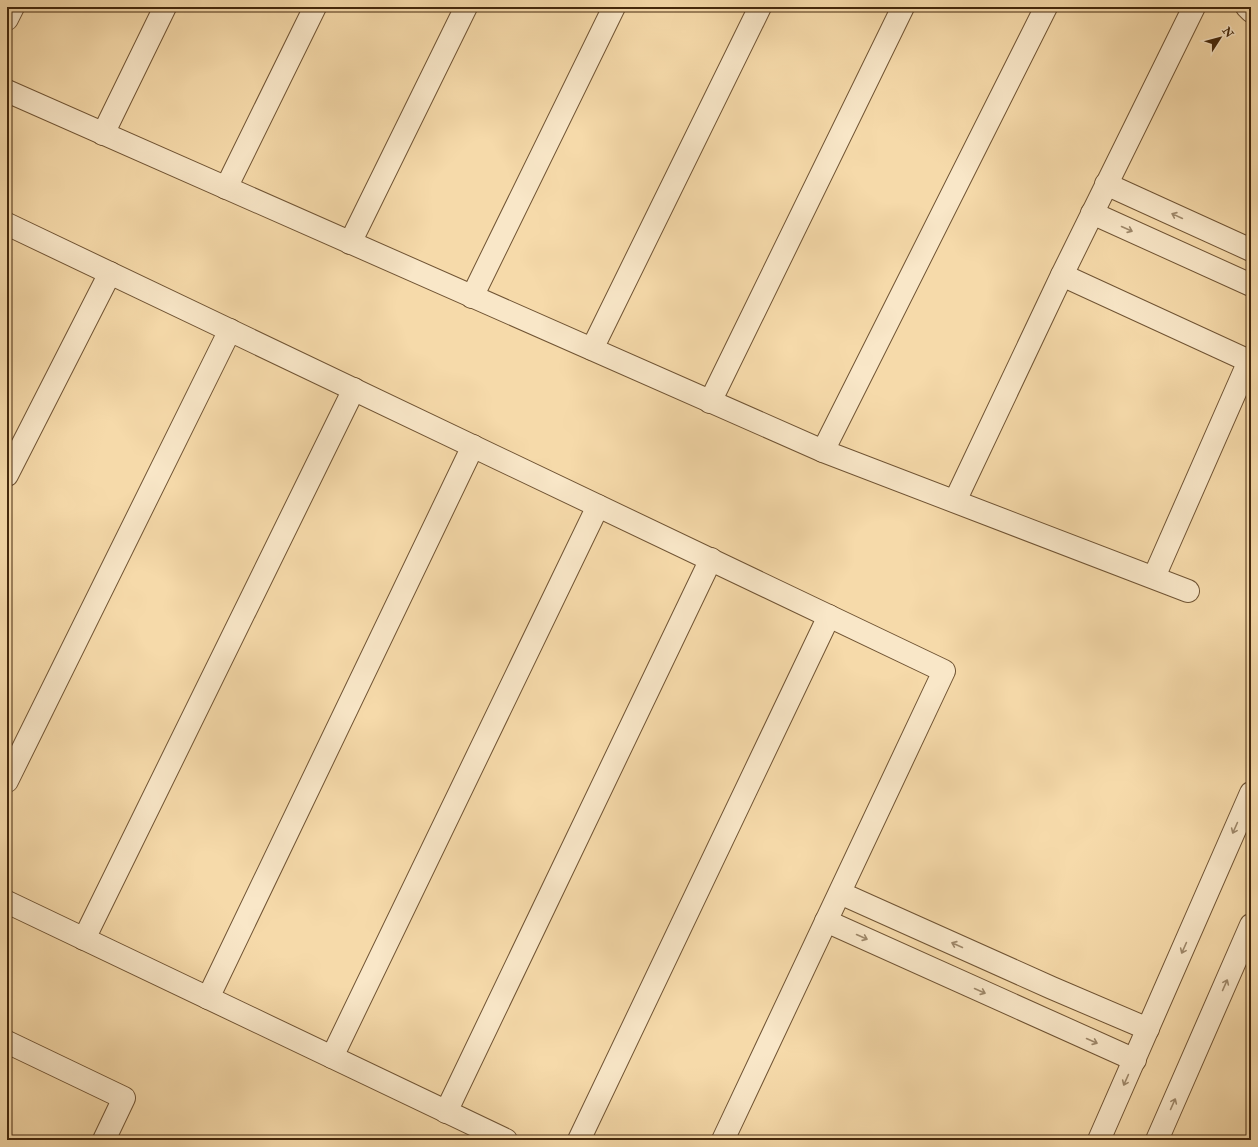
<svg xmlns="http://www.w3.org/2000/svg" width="1258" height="1147" viewBox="0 0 1258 1147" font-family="'IM FELL Double Pica',serif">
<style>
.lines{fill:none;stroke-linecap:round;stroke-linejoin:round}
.minor-casing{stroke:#705434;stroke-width:24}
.minor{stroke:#f9e7c8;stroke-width:22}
.oneway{stroke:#9e886a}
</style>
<rect width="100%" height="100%" fill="#f6daaa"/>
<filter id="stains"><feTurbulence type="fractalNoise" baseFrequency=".005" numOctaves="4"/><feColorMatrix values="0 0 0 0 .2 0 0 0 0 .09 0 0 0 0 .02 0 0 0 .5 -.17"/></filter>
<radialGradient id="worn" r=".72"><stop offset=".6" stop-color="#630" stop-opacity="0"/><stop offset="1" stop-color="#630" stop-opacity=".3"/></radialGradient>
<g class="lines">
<!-- minor casing -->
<g class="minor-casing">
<g id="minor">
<polyline points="1247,7 1251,11"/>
<polyline points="7,19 13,7"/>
<polyline points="7,91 823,451 1188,591"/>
<polyline points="103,134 165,7"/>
<polyline points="1106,184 1251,250"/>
<polyline points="226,188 315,7"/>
<polyline points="1092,213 1251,285"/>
<polyline points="7,224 944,671 723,1140"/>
<polyline points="350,243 466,7"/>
<polyline points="1062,275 1249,361 1154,577"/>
<polyline points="472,297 614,7"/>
<polyline points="592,349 760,7"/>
<polyline points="710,402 903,7"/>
<polyline points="823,451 1046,7"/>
<polyline points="7,475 110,273"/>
<polyline points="955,501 1062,275 1194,7"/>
<polyline points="7,781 230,330"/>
<polyline points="840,893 1052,988 1148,1029"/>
<polyline points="7,902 506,1140"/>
<polyline points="826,921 1135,1060"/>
<polyline points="84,939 354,389"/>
<polyline points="208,998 473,446"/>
<polyline points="7,1042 124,1098 104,1140"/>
<polyline points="332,1057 598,506"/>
<polyline points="446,1112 711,559"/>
<polyline points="579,1140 829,616"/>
<polyline points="1099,1140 1251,793"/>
<polyline points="1157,1140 1251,925"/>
</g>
</g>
<!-- minor -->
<use href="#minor" class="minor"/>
</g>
<!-- one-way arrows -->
<defs><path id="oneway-shaft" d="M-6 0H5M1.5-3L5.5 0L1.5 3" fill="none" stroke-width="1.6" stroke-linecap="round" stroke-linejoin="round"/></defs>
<g class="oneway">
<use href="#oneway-shaft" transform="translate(1177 216) rotate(-155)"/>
<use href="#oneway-shaft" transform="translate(1127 229) rotate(24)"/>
<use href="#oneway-shaft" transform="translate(1235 828) rotate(114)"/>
<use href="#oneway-shaft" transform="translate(862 937) rotate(24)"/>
<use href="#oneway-shaft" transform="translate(957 945) rotate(-156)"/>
<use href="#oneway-shaft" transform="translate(1184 948) rotate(114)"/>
<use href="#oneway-shaft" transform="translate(1225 985) rotate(-66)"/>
<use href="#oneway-shaft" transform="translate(980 991) rotate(24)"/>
<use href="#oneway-shaft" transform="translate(1092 1041) rotate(24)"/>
<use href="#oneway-shaft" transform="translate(1126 1080) rotate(114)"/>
<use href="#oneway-shaft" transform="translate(1173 1104) rotate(-66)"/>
</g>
<!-- margin -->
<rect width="1258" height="1147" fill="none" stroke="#f6daaa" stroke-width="24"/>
<rect x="8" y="8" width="1242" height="1131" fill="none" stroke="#44280c" stroke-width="2"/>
<rect x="12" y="12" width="1234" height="1123" fill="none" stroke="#44280c"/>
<!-- north arrow -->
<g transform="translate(1220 38) rotate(54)" stroke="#f9e7c8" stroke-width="3" paint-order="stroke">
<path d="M0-3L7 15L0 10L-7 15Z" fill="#44280c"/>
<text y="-6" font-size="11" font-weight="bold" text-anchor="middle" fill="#44280c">N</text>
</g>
<rect width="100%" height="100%" filter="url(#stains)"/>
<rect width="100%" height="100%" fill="url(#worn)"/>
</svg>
